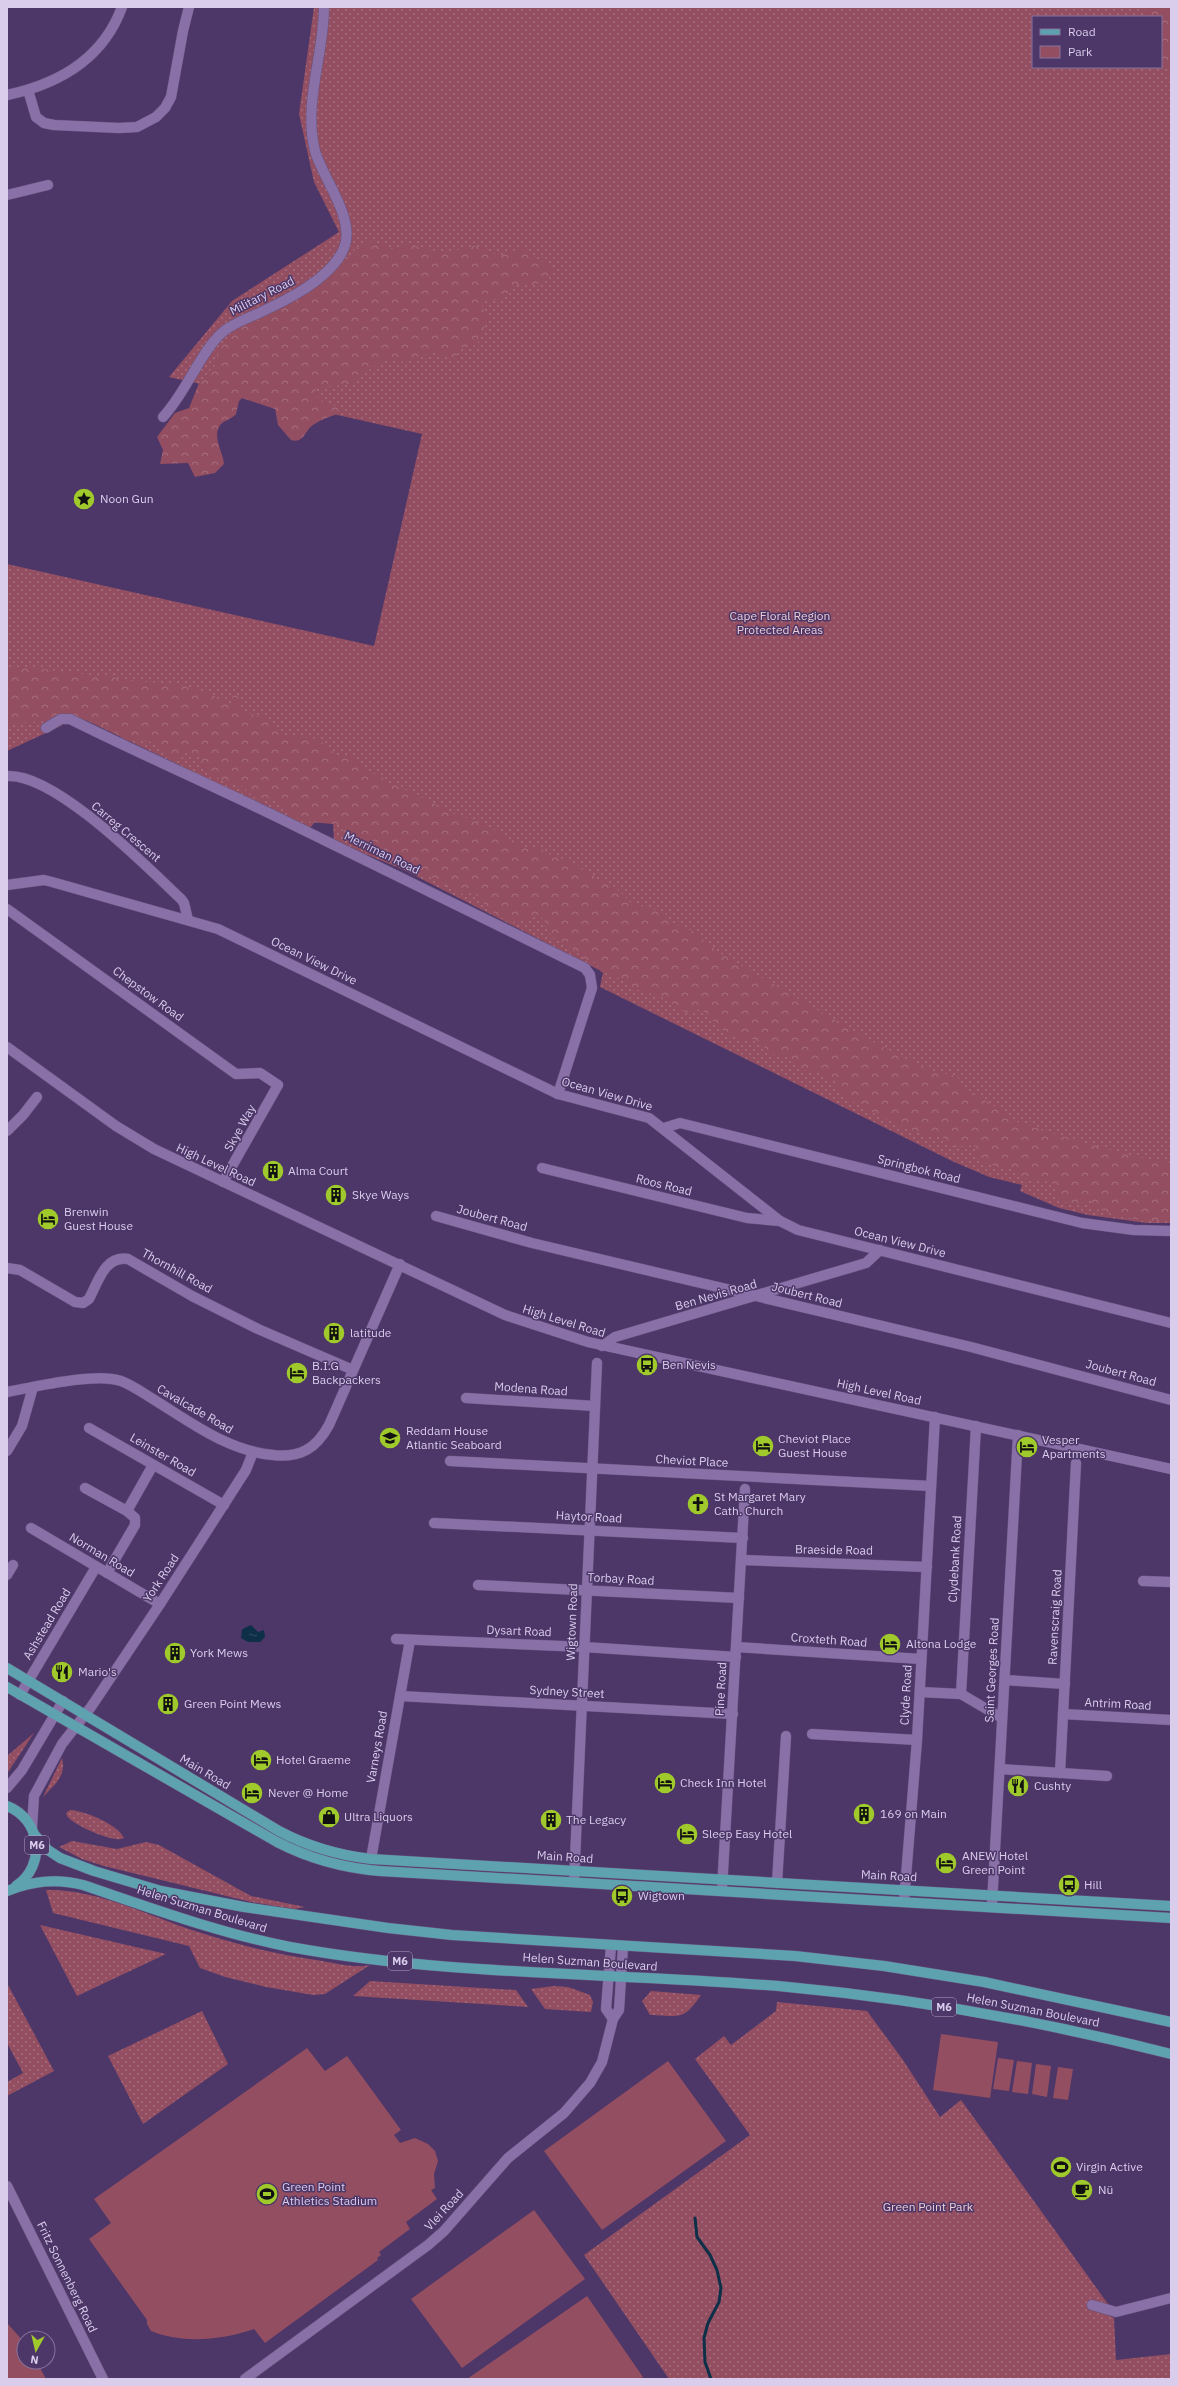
<svg xmlns="http://www.w3.org/2000/svg" width="1178" height="2386" viewBox="0 0 1178 2386" font-family="'IBM Plex Sans',sans-serif">
<style>
.green{fill:url(#green-dots);fill-rule:evenodd}
.forest{fill:url(#forest-crowns)}
.pitch{fill:#934f61}
.water{fill:url(#water-ripples)}
.lines{fill:none;stroke-linecap:round;stroke-linejoin:round}
.stream{stroke:#0d2f48;stroke-width:3}
.minor-casing{stroke:#68547f;stroke-width:11}
.major-casing{stroke:#68547f;stroke-width:11}
.minor{stroke:#8971a8;stroke-width:10}
.major{stroke:#5da2ae;stroke-width:10}
.labels{text-anchor:middle;stroke-width:3;stroke-linejoin:round;paint-order:stroke}
.shield{fill:#4d3668;stroke:#b0a0c4;stroke-width:1}
.shield-label{font-size:11px;font-weight:bold;fill:#dacdec}
.street-label{font-size:12px;fill:#dacdec;stroke:#4d3668}
.poi-label{font-size:12px;fill:#dacdec;stroke:#4d3668;text-anchor:start}
.park-label{font-size:12px;fill:#eccdd4;stroke:#4d3668}
</style>
<defs>
<pattern id="green-dots" width="8" height="8" patternUnits="userSpaceOnUse"><rect width="8" height="8" fill="#934f61"/><path d="M2 2h.1M6 6h.1" fill="none" stroke="#a66f7f" stroke-width="1.8" stroke-linecap="round"/></pattern>
<pattern id="forest-crowns" width="20" height="18" patternUnits="userSpaceOnUse"><rect width="20" height="18" fill="#934f61"/><path d="M2 6a3 3 0 1 1 6 0M12 15a3 3 0 1 1 6 0" fill="none" stroke="#a66f7f"/></pattern>
<pattern id="water-ripples" width="26" height="14" patternUnits="userSpaceOnUse"><rect width="26" height="14" fill="#0d2f48"/><path d="M2 4q2-2 4 0t4 0M15 11q2-2 4 0t4 0" fill="none" stroke="#304c63"/></pattern>
</defs>
<rect width="100%" height="100%" fill="#4d3668"/>
<!-- green -->
<g class="green">
<path d="M314,7H1171V1223H1147L1088,1215L1059,1208L1020,1191L1022,1185L989,1177L952,1161L600,987L603,972L404,870L334,841L333,821L320,816L310,828L73,714L61,726L7,751V564L374,646L422,434L169,377L232,301L339,232L314,182L299,114ZM1033,17H1161V67H1033Z"/>
<polygon points="34,1733 8,1772 7,1773 7,1756"/>
<path d="M62,1758C67,1776 54,1785 43,1797Z"/>
<path d="M70,1810C85,1811 117,1824 124,1838C115,1844 73,1825 67,1816L66,1813Z"/>
<polygon points="72,1841 117,1849 146,1842 159,1845 251,1896 305,1907 294,1909 251,1902 104,1866 82,1859 59,1847"/>
<path d="M46,1890C94,1888 150,1916 195,1931C234,1944 275,1954 316,1960C332,1962 354,1969 370,1965L325,1994L313,1995L266,1987L225,1977L200,1968L189,1946L53,1913Z"/>
<polygon points="40,1925 166,1954 77,1996"/>
<polygon points="370,1981 516,1990 528,2007 353,1996"/>
<polygon points="7,1983 54,2071 7,2096 7,2082 23,2073 7,2043"/>
<polygon points="554,1986 568,1987 590,1995 593,2002 591,2012 545,2009 531,1989"/>
<path d="M651,1991L701,1995C683,2021 681,2016 650,2015L642,2001Z"/>
<polygon points="777,2002 867,2011 903,2060 940,2117 961,2100 1108,2304 1104,2313 1114,2318 1116,2360 1171,2354 1171,2379 669,2379 584,2255 750,2135 695,2059 724,2036 731,2045 776,2011"/>
<polygon points="202,2011 228,2064 143,2124 108,2056"/>
</g>
<!-- forest -->
<g class="forest">
<polygon points="1144,7 1171,7 1171,78 1161,52 1161,17 1148,17"/>
<path d="M369,241L398,250L407,244L444,253L475,246L500,256L521,248L534,260L550,263L556,270L535,285H518L499,300H484L482,305L488,321L478,338V345L462,347L454,359L430,352L420,358L403,362L386,358L348,385L318,387L315,392C318,401 332,406 340,407L342,412C333,416 321,419 313,425C305,430 304,444 291,440L278,425L275,409L242,398L239,401L236,414C232,419 225,420 221,424C211,435 223,452 224,464L215,473L195,477L188,463L160,464L163,450L157,437L175,413L189,408L199,383L216,364L219,349L232,332L306,294L338,270L356,248Z"/>
<path d="M7,668L42,669L149,682L177,684L208,693L229,704L232,701L233,694L236,692L242,711L267,719L285,735L318,739L337,755L357,758L366,772L379,775L391,784L421,796L451,813L482,823L525,847H538L553,856L573,862L601,881L615,887L631,903L665,913L671,923L693,931L718,952L866,1038L914,1063L935,1071L958,1077L959,1086L1001,1110L1012,1121L1024,1123L1041,1130L1128,1155L1171,1163V1221C1154,1222 1137,1220 1120,1216C1106,1213 1105,1209 1090,1209L1092,1200L1089,1198L1078,1205L1069,1204L1057,1197L1052,1182L1023,1178L1009,1166C1002,1169 982,1164 977,1156V1150L974,1145L951,1147L942,1136C936,1135 932,1137 926,1135C898,1128 867,1108 840,1095L835,1080L827,1079L818,1073L799,1069L785,1056H776L754,1039H740L727,1034L701,1009L686,1013L664,998L635,989L613,975L601,972L596,963L585,959L565,943L551,937L544,919C534,915 532,919 523,921C502,926 487,907 475,893L459,894L430,876L417,873L406,865L385,859L383,849C378,843 374,847 368,849L355,846L339,825C324,822 305,824 293,816C283,810 286,803 271,799C266,797 262,802 257,800L240,785L227,784L205,769L200,758L187,751L180,760C167,762 166,751 159,744L141,740L125,741L118,734L96,723L64,715L42,721L7,725Z"/>
</g>
<!-- pitch -->
<g class="pitch">
<polygon points="941,2034 998,2042 990,2098 933,2090"/>
<path d="M307,2048L325,2071L347,2056L401,2130L394,2135L400,2143L415,2138L428,2144L435,2151L438,2161L434,2174L435,2188L431,2190L437,2199L406,2222L410,2229L379,2252L381,2255L377,2258L378,2260L265,2343L254,2329C222,2340 183,2344 151,2331L147,2324V2320L89,2239L111,2223L94,2199Z"/>
<polygon points="998,2058 1014,2060 1009,2091 993,2089"/>
<polygon points="668,2061 726,2141 602,2230 544,2151"/>
<polygon points="1017,2061 1032,2063 1028,2094 1012,2092"/>
<polygon points="1036,2064 1051,2066 1047,2097 1032,2094"/>
<polygon points="1058,2067 1073,2069 1068,2100 1053,2098"/>
<polygon points="534,2210 585,2279 462,2368 411,2299"/>
<polygon points="587,2296 643,2377 640,2379 467,2379"/>
<polygon points="7,2323 24,2342 24,2362 37,2362 46,2379 7,2379"/>
</g>
<!-- water -->
<polygon class="water" points="251,1625 258,1632 264,1630 265,1637 260,1642 248,1642 241,1638 242,1629"/>
<g class="lines">
<!-- stream -->
<polyline class="stream" points="695,2218 697,2237 710,2255 717,2270 721,2288 719,2302 708,2323 704,2338 705,2362 711,2379"/>
<!-- minor casing -->
<g class="minor-casing">
<g id="minor">
<polyline points="28,90 36,117 44,123 54,125 119,128 137,127 156,117 165,108 171,97 183,31 189,7"/>
<path d="M7,95C59,84 103,59 122,7"/>
<polyline points="7,195 48,185"/>
<path d="M163,417C186,393 201,350 224,331C234,323 248,318 259,313C287,300 332,278 344,248C356,219 323,179 315,151C303,103 324,55 324,7"/>
<path d="M46,728L61,719H70C138,753 207,783 275,816C379,866 482,917 585,968L590,975L592,988L558,1094"/>
<path d="M7,776C55,773 146,866 181,899L184,903L188,920"/>
<polyline points="7,885 44,880 52,882 218,929 558,1094 649,1118 780,1221 798,1230 1171,1323"/>
<polyline points="7,909 236,1074 260,1073 278,1085 223,1182"/>
<polyline points="7,1047 116,1126 154,1149 505,1315 588,1342 1171,1469"/>
<polyline points="664,1128 680,1123 1082,1223 1134,1230 1171,1231"/>
<polyline points="7,1131 23,1115 37,1097"/>
<polyline points="542,1168 747,1218 780,1221"/>
<polyline points="436,1216 532,1243 971,1347 1171,1400"/>
<path d="M7,1268L20,1270L75,1302L83,1303L89,1299C98,1282 105,1255 128,1259L192,1296L258,1329L353,1370"/>
<polyline points="602,1346 615,1337 866,1263 880,1250"/>
<path d="M7,1392C34,1387 96,1372 121,1381C132,1385 143,1393 153,1399C190,1422 228,1451 273,1455C300,1458 316,1449 329,1425L400,1264"/>
<polyline points="466,1398 595,1406"/>
<polyline points="89,1428 224,1505"/>
<polyline points="7,1451 22,1426 33,1387"/>
<polyline points="450,1461 931,1486"/>
<polyline points="85,1488 127,1511 135,1518 135,1525 107,1573"/>
<polyline points="127,1511 153,1465"/>
<polyline points="434,1523 743,1538"/>
<polyline points="31,1528 160,1604"/>
<polyline points="742,1560 927,1567"/>
<polyline points="7,1575 13,1565"/>
<polyline points="1143,1581 1171,1582"/>
<polyline points="478,1585 739,1598"/>
<polyline points="396,1639 584,1647 736,1657"/>
<polyline points="736,1647 921,1659"/>
<polyline points="1005,1680 1065,1684"/>
<polyline points="920,1692 961,1694 1002,1718"/>
<polyline points="961,1694 976,1426"/>
<polyline points="20,1695 96,1567"/>
<polyline points="400,1696 733,1714"/>
<polyline points="1063,1714 1171,1720"/>
<polyline points="812,1734 917,1740"/>
<polyline points="1000,1769 1107,1776"/>
<polyline points="1060,1773 1076,1463"/>
<polyline points="7,1788 22,1770 63,1701"/>
<polyline points="32,1827 34,1796 62,1744 91,1707 160,1604 246,1470 253,1452"/>
<polyline points="371,1859 410,1640"/>
<polyline points="574,1882 597,1363"/>
<polyline points="777,1883 786,1736"/>
<polyline points="722,1889 745,1489"/>
<polyline points="904,1901 917,1740 935,1417"/>
<polyline points="992,1904 1018,1435"/>
<polyline points="611,1946 606,2009 613,2019"/>
<polyline points="7,2186 103,2379"/>
<polyline points="1092,2305 1116,2312 1171,2298"/>
<polyline points="245,2379 428,2245 444,2231 508,2158 564,2113 590,2083 602,2062 613,2019 619,2010 623,1947"/>
</g>
</g>
<!-- major casing -->
<g class="major-casing">
<g id="major">
<path d="M7,1668L279,1831C309,1847 337,1855 371,1859L1171,1906"/>
<path d="M7,1687L277,1842C310,1859 343,1868 380,1871L1171,1918"/>
<path d="M7,1806C41,1819 47,1865 16,1886"/>
<polyline points="34,1834 48,1850 60,1858 94,1871 161,1891 244,1907 388,1928 452,1935 795,1956 884,1966 984,1982 1171,2022"/>
<path d="M7,1891C33,1881 56,1878 83,1885C151,1908 219,1933 290,1947C454,1977 623,1972 788,1987C918,1999 1045,2022 1171,2054"/>
</g>
</g>
<!-- minor -->
<use href="#minor" class="minor"/>
<!-- major -->
<use href="#major" class="major"/>
</g>
<!-- icons -->
<defs>
<g id="sight-disc" transform="scale(1.15)"><circle r="9.5" fill="#a0c92b" stroke="#4d3668"/><path d="M0-6L1.8-2.2L6-1.7L2.9 1.2L3.7 5.4L0 3.3L-3.7 5.4L-2.9 1.2L-6-1.7L-1.8-2.2Z" fill="#111"/></g>
<g id="building-disc" transform="scale(1.15)"><circle r="9.5" fill="#a0c92b" stroke="#4d3668"/><path d="M-4-6H4V6H1V3H-1V6H-4ZM-2.5-4.3h1.7v1.8h-1.7ZM.8-4.3h1.7v1.8H.8ZM-2.5-1h1.7V.8h-1.7ZM.8-1h1.7V.8H.8Z" fill="#111"/></g>
<g id="hotel-disc" transform="scale(1.15)"><circle r="9.5" fill="#a0c92b" stroke="#4d3668"/><path d="M-6-4.5h1.5V1H6V5H4.5V3h-9V5H-6ZM-4 0a1.8 1.8 0 1 1 3.6 0ZM.5 0V-2.5h3Q6-2.5 6 0Z" fill="#111"/></g>
<g id="bus-disc" transform="scale(1.15)"><circle r="9.5" fill="#a0c92b" stroke="#4d3668"/><path d="M-5-6H5V4H4V6H2V4H-2V6H-4V4H-5ZM-3.5-4V0h7V-4ZM-3.5 1.2v1.5H-2V1.2ZM2 1.2v1.5H3.5V1.2Z" fill="#111"/></g>
<g id="school-disc" transform="scale(1.15)"><circle r="9.5" fill="#a0c92b" stroke="#4d3668"/><path d="M0-5L7-2L0 1L-7-2ZM-4 1L0 2.5L4 1V4Q0 6-4 4Z" fill="#111"/></g>
<g id="church-disc" transform="scale(1.15)"><circle r="9.5" fill="#a0c92b" stroke="#4d3668"/><path d="M-1.2-6h2.4v3.5h3.3v2.4h-3.3V6h-2.4V-.1h-3.3v-2.4h3.3Z" fill="#111"/></g>
<g id="restaurant-disc" transform="scale(1.15)"><circle r="9.5" fill="#a0c92b" stroke="#4d3668"/><path d="M-5-6h1v4h1v-4h1v4h1v-4h1v5L-1.5 .5V6h-2V.5L-5-1ZM5-6V6H3V1.5H1.5Q1.5-4 5-6Z" fill="#111"/></g>
<g id="shop-disc" transform="scale(1.15)"><circle r="9.5" fill="#a0c92b" stroke="#4d3668"/><path d="M-5-2.5h2.3a2.7 3.5 0 0 1 5.4 0H5L5.5 6h-11ZM-1.5-2.5h3a1.5 2.3 0 0 0-3 0Z" fill="#111"/></g>
<g id="stadium-disc" transform="scale(1.15)"><circle r="9.5" fill="#a0c92b" stroke="#4d3668"/><path d="M0-5a6.5 5 0 1 0 0 10a6.5 5 0 1 0 0-10ZM-3.5-1.8h7v3.6h-7Z" fill="#111"/></g>
<g id="cafe-disc" transform="scale(1.15)"><circle r="9.5" fill="#a0c92b" stroke="#4d3668"/><path d="M-5.5-4.5H6V0H3Q3 3.5 0 3.5H-2.5Q-5.5 3.5-5.5 0ZM3-3.2v2h1.7v-2ZM-6 4.5H4V6H-6Z" fill="#111"/></g>
</defs>
<g fill-rule="evenodd">
<use href="#sight-disc" x="84" y="499"/>
<use href="#building-disc" x="273" y="1171"/>
<use href="#building-disc" x="336" y="1195"/>
<use href="#hotel-disc" x="48" y="1219"/>
<use href="#building-disc" x="334" y="1333"/>
<use href="#bus-disc" x="647" y="1365"/>
<use href="#hotel-disc" x="297" y="1373"/>
<use href="#school-disc" x="390" y="1438"/>
<use href="#hotel-disc" x="763" y="1446"/>
<use href="#hotel-disc" x="1027" y="1447"/>
<use href="#church-disc" x="698" y="1504"/>
<use href="#hotel-disc" x="890" y="1644"/>
<use href="#building-disc" x="175" y="1653"/>
<use href="#restaurant-disc" x="62" y="1672"/>
<use href="#building-disc" x="168" y="1704"/>
<use href="#hotel-disc" x="261" y="1760"/>
<use href="#hotel-disc" x="665" y="1783"/>
<use href="#restaurant-disc" x="1018" y="1786"/>
<use href="#hotel-disc" x="252" y="1793"/>
<use href="#building-disc" x="864" y="1814"/>
<use href="#shop-disc" x="329" y="1817"/>
<use href="#building-disc" x="551" y="1820"/>
<use href="#hotel-disc" x="687" y="1834"/>
<use href="#hotel-disc" x="946" y="1863"/>
<use href="#bus-disc" x="1069" y="1885"/>
<use href="#bus-disc" x="622" y="1896"/>
<use href="#stadium-disc" x="1061" y="2167"/>
<use href="#cafe-disc" x="1082" y="2190"/>
<use href="#stadium-disc" x="267" y="2194"/>
</g>
<g class="labels">
<!-- shield labels -->
<g class="shield">
<rect x="25" y="1836" width="24" height="18" rx="3"/>
<rect x="388" y="1952" width="24" height="18" rx="3"/>
<rect x="932" y="1998" width="24" height="18" rx="3"/>
</g>
<g class="shield-label">
<text x="37" y="1849">M6</text>
<text x="400" y="1965">M6</text>
<text x="944" y="2011">M6</text>
</g>
<!-- street labels -->
<g class="street-label">
<text transform="translate(262 296) rotate(-27)" y="4">Military Road</text>
<text transform="translate(126 832) rotate(40)" y="4">Carreg Crescent</text>
<text transform="translate(382 853) rotate(26)" y="4">Merriman Road</text>
<text transform="translate(314 961) rotate(26)" y="4">Ocean View Drive</text>
<text transform="translate(148 994) rotate(36)" y="4">Chepstow Road</text>
<text transform="translate(607 1094) rotate(16)" y="4">Ocean View Drive</text>
<text transform="translate(240 1128) rotate(-61)" y="4">Skye Way</text>
<text transform="translate(216 1165) rotate(25)" y="4">High Level Road</text>
<text transform="translate(919 1169) rotate(14)" y="4">Springbok Road</text>
<text transform="translate(664 1185) rotate(14)" y="4">Roos Road</text>
<text transform="translate(492 1218) rotate(15)" y="4">Joubert Road</text>
<text transform="translate(900 1242) rotate(14)" y="4">Ocean View Drive</text>
<text transform="translate(177 1271) rotate(29)" y="4">Thornhill Road</text>
<text transform="translate(716 1295) rotate(-16)" y="4">Ben Nevis Road</text>
<text transform="translate(807 1295) rotate(14)" y="4">Joubert Road</text>
<text transform="translate(564 1321) rotate(17)" y="4">High Level Road</text>
<text transform="translate(1121 1373) rotate(15)" y="4">Joubert Road</text>
<text transform="translate(531 1389) rotate(4)" y="4">Modena Road</text>
<text transform="translate(879 1392) rotate(12)" y="4">High Level Road</text>
<text transform="translate(195 1409) rotate(30)" y="4">Cavalcade Road</text>
<text transform="translate(163 1455) rotate(30)" y="4">Leinster Road</text>
<text transform="translate(692 1461) rotate(3)" y="4">Cheviot Place</text>
<text transform="translate(589 1517) rotate(3)" y="4">Haytor Road</text>
<text transform="translate(834 1550) rotate(1)" y="4">Braeside Road</text>
<text transform="translate(102 1555) rotate(31)" y="4">Norman Road</text>
<text transform="translate(955 1559) rotate(-87)" y="4">Clydebank Road</text>
<text transform="translate(161 1578) rotate(-57)" y="4">York Road</text>
<text transform="translate(621 1579) rotate(3)" y="4">Torbay Road</text>
<text transform="translate(1055 1617) rotate(-87)" y="4">Ravenscraig Road</text>
<text transform="translate(572 1622) rotate(-88)" y="4">Wigtown Road</text>
<text transform="translate(47 1624) rotate(-59)" y="4">Ashstead Road</text>
<text transform="translate(519 1631) rotate(2)" y="4">Dysart Road</text>
<text transform="translate(829 1640) rotate(4)" y="4">Croxteth Road</text>
<text transform="translate(992 1670) rotate(-87)" y="4">Saint Georges Road</text>
<text transform="translate(721 1689) rotate(-87)" y="4">Pine Road</text>
<text transform="translate(567 1692) rotate(3)" y="4">Sydney Street</text>
<text transform="translate(906 1695) rotate(-87)" y="4">Clyde Road</text>
<text transform="translate(1118 1704) rotate(3)" y="4">Antrim Road</text>
<text transform="translate(377 1747) rotate(-80)" y="4">Varneys Road</text>
<text transform="translate(205 1772) rotate(31)" y="4">Main Road</text>
<text transform="translate(565 1857) rotate(4)" y="4">Main Road</text>
<text transform="translate(889 1876) rotate(3)" y="4">Main Road</text>
<text transform="translate(202 1909) rotate(17)" y="4">Helen Suzman Boulevard</text>
<text transform="translate(590 1962) rotate(4)" y="4">Helen Suzman Boulevard</text>
<text transform="translate(1033 2010) rotate(11)" y="4">Helen Suzman Boulevard</text>
<text transform="translate(444 2210) rotate(-47)" y="4">Vlei Road</text>
<text transform="translate(67 2277) rotate(64)" y="4">Fritz Sonnenberg Road</text>
</g>
<!-- poi labels -->
<g class="poi-label">
<text x="100" y="503">Noon Gun</text>
<text x="288" y="1175">Alma Court</text>
<text x="352" y="1199">Skye Ways</text>
<text x="64" y="1216">Brenwin<tspan x="64" dy="14">Guest House</tspan></text>
<text x="350" y="1337">latitude</text>
<text x="662" y="1369">Ben Nevis</text>
<text x="312" y="1370">B.I.G<tspan x="312" dy="14">Backpackers</tspan></text>
<text x="406" y="1435">Reddam House<tspan x="406" dy="14">Atlantic Seaboard</tspan></text>
<text x="778" y="1443">Cheviot Place<tspan x="778" dy="14">Guest House</tspan></text>
<text x="1042" y="1444">Vesper<tspan x="1042" dy="14">Apartments</tspan></text>
<text x="714" y="1501">St Margaret Mary<tspan x="714" dy="14">Cath. Church</tspan></text>
<text x="906" y="1648">Altona Lodge</text>
<text x="190" y="1657">York Mews</text>
<text x="78" y="1676">Mario's</text>
<text x="184" y="1708">Green Point Mews</text>
<text x="276" y="1764">Hotel Graeme</text>
<text x="680" y="1787">Check Inn Hotel</text>
<text x="1034" y="1790">Cushty</text>
<text x="268" y="1797">Never @ Home</text>
<text x="880" y="1818">169 on Main</text>
<text x="344" y="1821">Ultra Liquors</text>
<text x="566" y="1824">The Legacy</text>
<text x="702" y="1838">Sleep Easy Hotel</text>
<text x="962" y="1860">ANEW Hotel<tspan x="962" dy="14">Green Point</tspan></text>
<text x="1084" y="1889">Hill</text>
<text x="638" y="1900">Wigtown</text>
<text x="1076" y="2171">Virgin Active</text>
<text x="282" y="2191">Green Point<tspan x="282" dy="14">Athletics Stadium</tspan></text>
<text x="1098" y="2194">Nü</text>
</g>
<!-- park labels -->
<g class="park-label">
<text x="780" y="620">Cape Floral Region<tspan x="780" dy="14">Protected Areas</tspan></text>
<text x="928" y="2211">Green Point Park</text>
</g>
</g>
<!-- border -->
<rect width="1178" height="2386" fill="none" stroke="#dacdec" stroke-width="16"/>
<!-- legend -->
<rect x="1032" y="16" width="130" height="52" fill="#4d3668" stroke="#85729d"/>
<rect x="1040" y="29" width="20" height="6" fill="#5da2ae" stroke="#85729d"/>
<text x="1068" y="36" font-size="12" fill="#dacdec">Road</text>
<rect x="1040" y="46" width="20" height="12" fill="#934f61" stroke="#85729d"/>
<text x="1068" y="56" font-size="12" fill="#dacdec">Park</text>
<!-- north arrow -->
<g transform="translate(36 2350) rotate(188)"><circle r="19" fill="#4d3668" stroke="#85729d"/>
<path d="M0-3L7 15L0 10L-7 15Z" fill="#a0c92b"/>
<text y="-6" font-size="11" font-weight="bold" text-anchor="middle" fill="#dacdec">N</text>
</g>
</svg>
